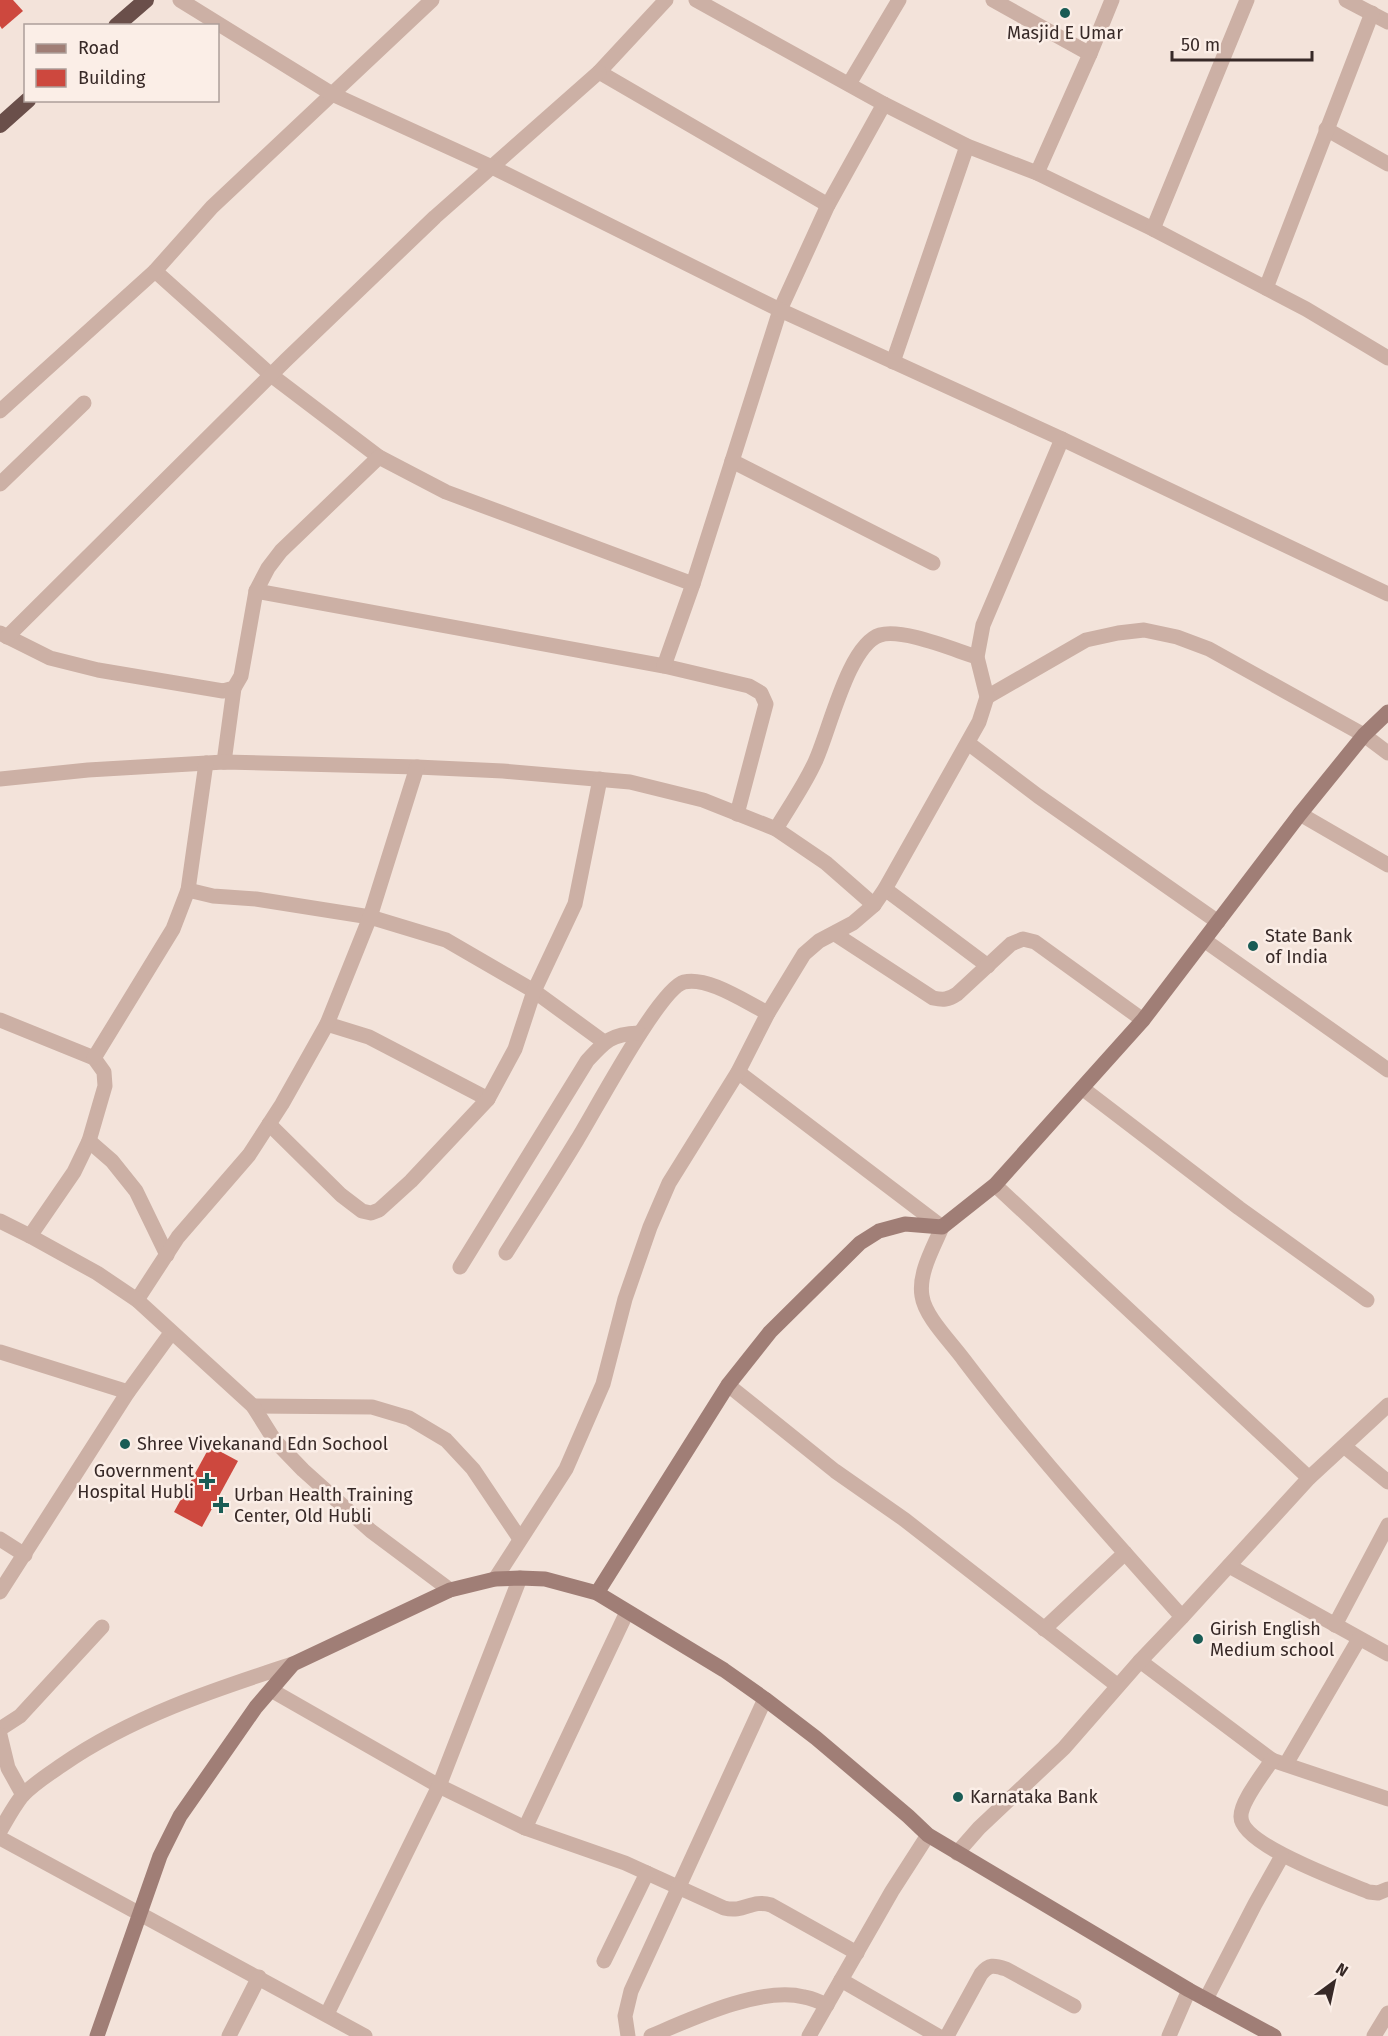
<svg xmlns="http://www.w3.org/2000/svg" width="1388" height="2036" viewBox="0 0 1388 2036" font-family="'Fira Sans',sans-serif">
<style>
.building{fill:#cd483e}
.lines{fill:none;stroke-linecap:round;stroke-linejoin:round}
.minor{stroke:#ccb0a5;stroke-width:15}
.tertiary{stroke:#ccb0a5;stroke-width:15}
.secondary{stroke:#a07e76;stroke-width:15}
.trunk{stroke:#6a4f4a;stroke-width:16}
.poi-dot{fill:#1a5c55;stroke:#fbeee7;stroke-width:2}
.labels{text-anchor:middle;stroke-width:5;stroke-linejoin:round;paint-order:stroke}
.poi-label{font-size:18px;fill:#372927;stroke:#fbeee7;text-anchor:start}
</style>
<rect width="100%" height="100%" fill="#f3e3da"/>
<!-- building -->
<g class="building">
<polygon points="0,0 13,0 23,11 2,29 0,26"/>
<polygon points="210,1446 238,1461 202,1527 174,1512"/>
</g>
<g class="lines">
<!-- minor -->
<g class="minor">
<polyline points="666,0 599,72 828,205 884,104"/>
<polyline points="696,0 884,104 967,146 1037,173 1153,229 1306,309 1388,358"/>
<polyline points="993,0 1090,54"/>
<polyline points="1346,0 1388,22"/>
<polyline points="849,84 899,0"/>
<polyline points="1326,129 1388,164"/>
<polyline points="1037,173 1090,54 1112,0"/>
<polyline points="1153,229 1247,0"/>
<polyline points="155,271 271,375 379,457 446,492 693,584"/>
<polyline points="1266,288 1372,13"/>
<polyline points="893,362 967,146"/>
<polyline points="0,411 155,271 212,207 432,0"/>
<polyline points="732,461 933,563"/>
<polyline points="0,484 84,403"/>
<polyline points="256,591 664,666 749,686 761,693 766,704 737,814"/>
<polyline points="0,633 50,658 98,670 223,691 234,688 241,676 256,591 268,568 281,551 379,457"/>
<polyline points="7,637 286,360 435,217 599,72"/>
<polyline points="664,666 693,584 780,310 828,205"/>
<polyline points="987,697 1086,640 1118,633 1144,630 1177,637 1209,649 1364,735 1388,753"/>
<polyline points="968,743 1038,796 1218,922"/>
<polyline points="224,762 234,688"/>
<polyline points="0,779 88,770 224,762 417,767 503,771 630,782 703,800 776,829 826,863 874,905"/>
<polyline points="1300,814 1388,865"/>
<path d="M776,829C789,807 804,786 815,762C829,733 848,645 880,635C902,628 954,650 977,657"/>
<polyline points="885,889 988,966"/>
<polyline points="188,890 213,896 256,899 370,917 446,940 534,991 604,1042"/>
<path d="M835,934L933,998C943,1000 948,1000 957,994L1011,944L1023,939L1035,942L1143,1020"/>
<polyline points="1204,940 1388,1070"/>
<polyline points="0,1020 94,1058 104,1072 105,1086 89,1141 74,1172 30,1236"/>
<polyline points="327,1024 369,1037 488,1099"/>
<polyline points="94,1058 173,929 188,890 206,763"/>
<path d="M738,1072L942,1227C934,1247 918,1273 922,1296C925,1317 951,1342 964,1360C1032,1450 1107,1533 1182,1617"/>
<polyline points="1082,1088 1239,1208 1367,1300"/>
<polyline points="269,1124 341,1195 362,1211 371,1213 379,1210 411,1181 488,1099 515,1049 534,991 575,904 600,779"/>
<polyline points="89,1141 112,1161 136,1191 167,1255"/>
<polyline points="995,1185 1309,1478"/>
<path d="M506,1253C530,1215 554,1178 577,1140C594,1113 659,989 684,982C708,976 747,1003 768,1013"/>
<path d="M460,1267L587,1061C605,1041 611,1034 639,1033"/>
<polyline points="137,1300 178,1237 249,1155 282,1104 327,1024 370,917 417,767"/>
<polyline points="0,1352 128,1392"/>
<polyline points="728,1385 835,1471 905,1520 1118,1686"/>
<polyline points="253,1406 372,1407 409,1418 446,1440 473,1469 520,1539"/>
<polyline points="1345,1447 1388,1482"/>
<polyline points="0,1539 25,1555"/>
<polyline points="1229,1566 1388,1654"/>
<polyline points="495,1579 566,1469 603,1384 625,1299 650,1227 669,1183 738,1072 768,1013 804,954 819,941 853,923 874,905 885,889 979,722 987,697 977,657 983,625 1062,439"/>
<polyline points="0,1592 128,1392 171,1333"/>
<polyline points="1335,1625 1388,1525"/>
<polyline points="1044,1629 1125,1553"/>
<polyline points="1140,1661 1272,1760 1388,1799"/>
<path d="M271,1690L439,1786L525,1828L625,1863L724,1908C745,1913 751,1899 771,1905L857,1953"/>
<polyline points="0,1729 20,1716 102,1627"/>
<polyline points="0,1735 8,1768 23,1795"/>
<path d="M1272,1760C1264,1773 1240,1802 1241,1817C1241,1845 1345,1882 1369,1892L1378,1893L1388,1889"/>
<polyline points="1286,1764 1359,1639"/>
<polyline points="525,1828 627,1612"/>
<path d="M0,1831C7,1819 14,1806 22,1796C33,1784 49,1774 62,1765C131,1717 213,1690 293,1664"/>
<polyline points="0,1838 365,2036"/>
<polyline points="957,1853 979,1828 1064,1748 1140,1661 1182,1617 1309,1478 1388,1405"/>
<polyline points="604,1961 647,1873"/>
<polyline points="841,1980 938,2036"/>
<polyline points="1206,1999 1255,1904 1282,1856"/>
<polyline points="327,2014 439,1786 520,1578"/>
<polyline points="229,2036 259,1977"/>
<polyline points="628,2036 625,2016 631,1991 765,1699"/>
<path d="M651,2036C691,2019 761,1986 804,1997C812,1998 819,2002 827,2005"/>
<polyline points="809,2036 892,1891 928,1835"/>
<path d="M947,2036L981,1974C989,1964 994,1965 1006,1969L1074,2006"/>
<polyline points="1374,2036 1388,2013"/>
</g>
<!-- tertiary -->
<g class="tertiary">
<polyline points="180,0 332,94 492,167 780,310 1062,439 1388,594"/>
<polyline points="0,1221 30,1236 97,1273 137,1300 253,1406 275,1441 303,1470 371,1531 450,1590"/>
<polyline points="1169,2036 1189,1990"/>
</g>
<!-- secondary -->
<g class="secondary">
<polyline points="597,1593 728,1385 770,1332 860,1243 879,1231 905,1224 942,1227 995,1185 1143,1020 1300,814 1364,735 1388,712"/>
<polyline points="97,2036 160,1856 180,1816 256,1707 293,1664 450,1590 495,1579 520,1578 545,1579 597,1593 724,1670 765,1699 816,1738 908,1816 928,1835 1189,1990 1274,2036"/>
</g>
<!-- trunk -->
<g class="trunk">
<polyline points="116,26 146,0"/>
<polyline points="0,125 28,100"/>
</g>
</g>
<!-- markers -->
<g class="poi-dot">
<circle cx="1065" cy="13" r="6"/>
<circle cx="1253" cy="946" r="6"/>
<circle cx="125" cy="1444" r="6"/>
<path d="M204 1472h6v6h6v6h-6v6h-6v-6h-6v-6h6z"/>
<path d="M218 1496h6v6h6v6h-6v6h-6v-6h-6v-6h6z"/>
<circle cx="1198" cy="1639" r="6"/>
<circle cx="958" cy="1797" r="6"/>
</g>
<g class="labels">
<!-- poi labels -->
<g class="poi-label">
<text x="1065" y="39" text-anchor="middle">Masjid E Umar</text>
<text x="1265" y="942">State Bank<tspan x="1265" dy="21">of India</tspan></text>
<text x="137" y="1450">Shree Vivekanand Edn Sochool</text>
<text x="194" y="1477" text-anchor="end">Government<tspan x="194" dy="21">Hospital Hubli</tspan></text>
<text x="234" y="1501">Urban Health Training<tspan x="234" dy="21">Center, Old Hubli</tspan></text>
<text x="1210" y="1635">Girish English<tspan x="1210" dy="21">Medium school</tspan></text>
<text x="970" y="1803">Karnataka Bank</text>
</g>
</g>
<!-- legend -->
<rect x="24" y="24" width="195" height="78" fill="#fbeee7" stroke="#ad9f9a" stroke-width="1.5"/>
<rect x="36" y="44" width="30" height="9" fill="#a07e76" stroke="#ad9f9a" stroke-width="1.5"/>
<text x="78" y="54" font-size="18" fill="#372927">Road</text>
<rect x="36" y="69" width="30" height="18" fill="#cd483e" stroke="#ad9f9a" stroke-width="1.5"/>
<text x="78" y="84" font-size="18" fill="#372927">Building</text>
<!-- north arrow -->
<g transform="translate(1334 1982) rotate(33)" stroke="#fbeee7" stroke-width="4.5" paint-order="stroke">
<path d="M0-4.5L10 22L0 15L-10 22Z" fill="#372927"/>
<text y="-9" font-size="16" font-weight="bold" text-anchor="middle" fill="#372927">N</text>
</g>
<!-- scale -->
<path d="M1172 51v9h140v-9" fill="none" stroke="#372927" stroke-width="3"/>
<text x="1181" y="51" font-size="18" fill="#372927" stroke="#fbeee7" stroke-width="4.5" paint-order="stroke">50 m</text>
</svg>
